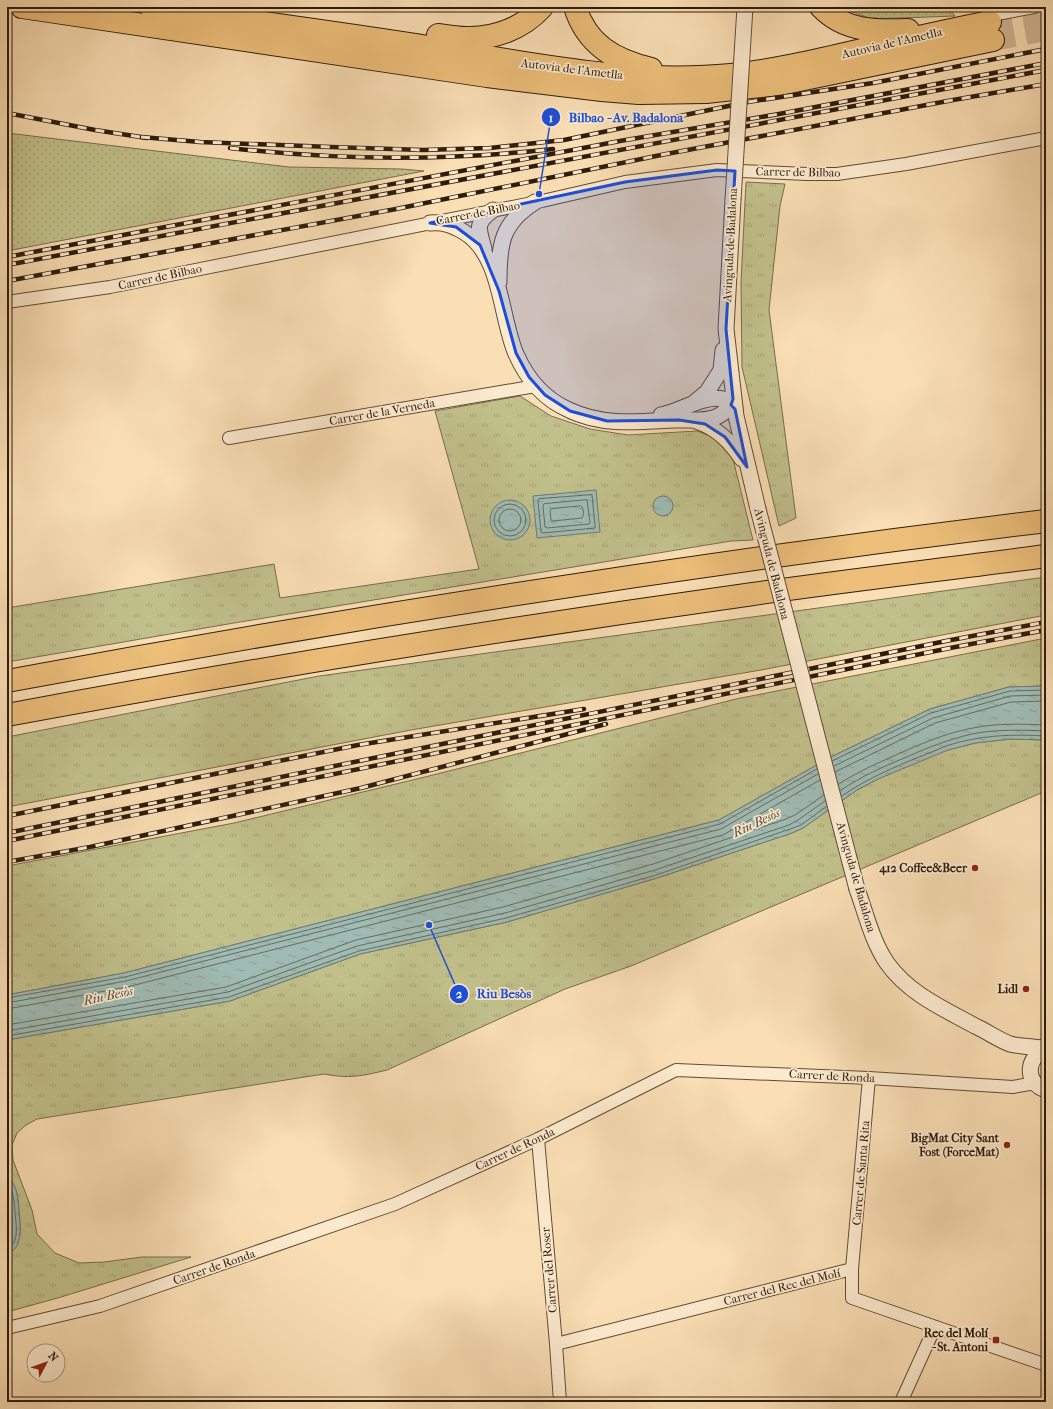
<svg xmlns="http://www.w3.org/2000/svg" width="1053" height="1409" viewBox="0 0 1053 1409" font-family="'IM FELL French Canon',serif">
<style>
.grass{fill:url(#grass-tufts);stroke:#776e4c}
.park{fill:url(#park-dots);stroke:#776e4c}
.water{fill:url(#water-ripples);stroke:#717b71}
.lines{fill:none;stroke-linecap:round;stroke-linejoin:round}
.shore{stroke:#666c60;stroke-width:1}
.motorway-tunnel{stroke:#d1b793;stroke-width:22;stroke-dasharray:22 11;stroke-linecap:butt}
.minor-casing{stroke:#604c37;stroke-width:14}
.tertiary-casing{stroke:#604c37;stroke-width:17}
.motorway-casing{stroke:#2d1c0d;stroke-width:24}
.minor{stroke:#fceace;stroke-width:12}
.tertiary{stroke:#fceace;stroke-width:15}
.motorway{stroke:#edbf7a;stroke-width:22}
.rail-casing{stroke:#2d1c0d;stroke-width:4.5}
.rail{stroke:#fceace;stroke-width:3;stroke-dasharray:9;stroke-linecap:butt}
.tertiary-bridge-casing{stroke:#604c37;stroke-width:17;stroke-linecap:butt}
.tertiary-bridge{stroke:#fceace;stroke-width:15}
.marked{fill:#1d4ed8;fill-opacity:0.2;stroke:#1d4ed8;stroke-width:3;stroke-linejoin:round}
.poi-dot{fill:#8f2418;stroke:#fceace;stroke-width:1.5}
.labels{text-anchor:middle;stroke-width:3.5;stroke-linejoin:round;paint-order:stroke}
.street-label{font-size:12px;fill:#2d1c0d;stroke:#fceace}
.poi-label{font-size:12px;font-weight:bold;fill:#2d1c0d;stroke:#fceace;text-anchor:end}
.water-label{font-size:13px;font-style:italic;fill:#4f4c3f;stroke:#fceace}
.leader{fill:none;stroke:#1d4ed8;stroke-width:1.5}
.callout-dot{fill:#1d4ed8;stroke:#fceace;stroke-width:1.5}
.mark-label{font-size:12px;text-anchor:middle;font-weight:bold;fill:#fff}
.callout-label{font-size:13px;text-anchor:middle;font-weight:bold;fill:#1d4ed8;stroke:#fceace;stroke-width:3.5;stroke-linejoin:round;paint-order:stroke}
</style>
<defs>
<pattern id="grass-tufts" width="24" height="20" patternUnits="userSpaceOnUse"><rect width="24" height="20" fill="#c1c08b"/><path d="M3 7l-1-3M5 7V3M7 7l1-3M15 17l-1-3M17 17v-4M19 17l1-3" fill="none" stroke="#a6a477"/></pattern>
<pattern id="park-dots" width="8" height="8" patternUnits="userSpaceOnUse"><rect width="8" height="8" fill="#c1c08b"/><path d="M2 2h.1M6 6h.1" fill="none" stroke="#a6a477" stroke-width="1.8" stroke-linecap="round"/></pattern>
<pattern id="water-ripples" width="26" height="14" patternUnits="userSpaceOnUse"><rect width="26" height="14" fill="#9fbbb3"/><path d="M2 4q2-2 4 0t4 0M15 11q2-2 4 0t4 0" fill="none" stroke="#89a099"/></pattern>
</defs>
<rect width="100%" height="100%" fill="#fadeb4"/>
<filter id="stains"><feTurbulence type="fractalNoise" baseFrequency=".005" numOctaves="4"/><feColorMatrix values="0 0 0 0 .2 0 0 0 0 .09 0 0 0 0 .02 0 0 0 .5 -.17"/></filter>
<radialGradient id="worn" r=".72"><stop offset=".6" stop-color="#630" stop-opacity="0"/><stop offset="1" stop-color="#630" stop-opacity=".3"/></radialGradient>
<!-- grass -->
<g class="grass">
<polygon points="746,182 785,184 780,206 769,310 796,518 779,526 742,367 741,282"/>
<polygon points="520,396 551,416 590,429 628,435 697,431 713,437 733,459 753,540 731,541 234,623 7,662 7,608 274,564 280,598 479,569 435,411"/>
<polygon points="1046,577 1046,615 761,670 411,730 7,807 7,737 319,676"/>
<polygon points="1046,638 1046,686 1009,687 930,709 831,757 719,820 124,973 7,995 7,866 234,823 425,777 736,699"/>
<path d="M1011,739L1046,740V791L631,966L565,989L387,1070C362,1076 349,1079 324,1074L37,1119L26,1125L17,1133L12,1145L13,1160L32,1210L37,1234L55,1253L79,1263L104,1262L142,1257H191L61,1297L7,1312V1255C10,1253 11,1251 14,1248C23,1236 20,1226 19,1212C18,1199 18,1186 7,1176V1040L230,1001L360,954L507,922L657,878L792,833L803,828L857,790L878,779L925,758L948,750L975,743Z"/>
</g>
<!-- park -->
<g class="park">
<polygon points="839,7 948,7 955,16 872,19"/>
<polygon points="7,133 289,167 402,169 424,171 7,251"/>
</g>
<!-- water -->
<g class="water">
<polygon points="596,490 600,532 537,538 533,496"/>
<circle cx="663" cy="506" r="10"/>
<circle cx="510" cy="520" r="20"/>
<polygon points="1046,686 1046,740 1011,739 975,743 948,750 878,779 857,790 803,828 792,833 657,878 507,922 360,954 230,1001 7,1040 7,995 124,973 719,820 831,757 930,709 1009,687"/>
<path d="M7,1176C18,1186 18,1199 19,1212C20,1226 24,1247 7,1255Z"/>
</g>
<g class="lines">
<!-- shore -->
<g class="shore">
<polygon points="592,495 595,526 595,528 543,533 541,532 538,501 539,499"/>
<polygon points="587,500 590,522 589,524 547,528 545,527 543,506 544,504"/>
<circle cx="510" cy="520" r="16"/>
<path d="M581,506C584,508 584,516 582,518L553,521L551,520L550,511L551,509Z"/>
<circle cx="510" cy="520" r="11"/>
<polyline points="832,761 931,713 1010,691 1046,690"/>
<polyline points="834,766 933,718 1010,696 1046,695"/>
<polyline points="835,772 935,723 1011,702 1046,701"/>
<path d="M839,784C860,770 883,761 907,750C928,741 950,732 973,728C997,723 1021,724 1046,725"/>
<path d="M840,791C861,776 885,766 909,756C929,747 950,739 972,734C997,729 1022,730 1046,731"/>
<path d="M842,796C863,781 886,771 909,761C922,756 934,751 946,746C979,735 1012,734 1046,736"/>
<polyline points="7,998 125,977 720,824 817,769"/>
<polyline points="7,1003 126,981 721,829 818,774"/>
<polyline points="7,1009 127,987 723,835 820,780"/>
<polyline points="7,1025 226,987 356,940 503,907 653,864 786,819 795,815 824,795"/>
<polyline points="7,1031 228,992 357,946 505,913 655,870 789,825 798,820 825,801"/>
<polyline points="7,1036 229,997 359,951 506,918 656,875 790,829 801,825 827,806"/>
<path d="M7,1182C14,1192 14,1201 15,1212C16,1226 20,1241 7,1250"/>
<path d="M7,1191C9,1198 9,1204 10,1211C10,1223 14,1232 7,1244"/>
</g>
<!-- motorway-tunnel -->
<g class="motorway-tunnel">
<polyline points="990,22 1046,12"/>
<polyline points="993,40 1046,30"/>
</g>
<!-- minor casing -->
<g class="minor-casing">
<g id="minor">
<polyline points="984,7 997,14"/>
<polyline points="997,14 1034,7"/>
<polyline points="7,302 110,287 542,201 625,182 717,170 807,174 837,174 906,164 1046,138"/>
<polyline points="229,438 536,386"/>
<polyline points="538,1139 556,1344 560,1402"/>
<polyline points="852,1269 869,1078"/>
<polyline points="7,1328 100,1306 395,1204 538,1139 676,1070 869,1078 1013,1087 1035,1083"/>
<polyline points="556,1344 852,1269 852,1298 1046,1365"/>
<polyline points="901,1402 935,1327"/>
</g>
</g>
<!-- tertiary casing -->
<g class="tertiary-casing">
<g id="tertiary">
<polyline points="733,200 726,329 736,416 758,509"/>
<path d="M430,223C444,222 452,225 464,232C502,255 500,317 516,354C527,379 544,399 569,410C602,426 638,422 673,420C697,419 722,426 733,399"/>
<path d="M484,249C479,229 474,223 493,210"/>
<path d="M499,282C499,245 501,223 535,202"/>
<polyline points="695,402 707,392 721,370 723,350"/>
<path d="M661,415C679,412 705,394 723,399C728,401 732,406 735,409"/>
<path d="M696,421C717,428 730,441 742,459"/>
<path d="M857,889C866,914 872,941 887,963C909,994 944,1009 977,1027C988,1032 999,1040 1010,1044C1022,1047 1034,1047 1046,1048"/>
<path d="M1046,1049C1026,1057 1024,1083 1046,1090"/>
</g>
</g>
<!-- motorway casing -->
<g class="motorway-casing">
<g id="motorway">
<polyline points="22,7 487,76 602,90 639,93 706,92 780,84 993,40"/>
<path d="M151,7C246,21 340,33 434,48C532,64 631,85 731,75C771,71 810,62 849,53C896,42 943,31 990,22"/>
<path d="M575,7C587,45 614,60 651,69"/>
<path d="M821,7C845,32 876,31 908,30"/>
<path d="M438,35C447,36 457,38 466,38C495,39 523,28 542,7"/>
<path d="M7,681C352,617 698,563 1046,521"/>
<path d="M7,715C254,669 503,629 753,594C850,580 948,569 1046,556"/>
</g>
</g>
<!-- minor -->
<use href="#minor" class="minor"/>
<!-- tertiary -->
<use href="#tertiary" class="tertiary"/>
<!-- motorway -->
<use href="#motorway" class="motorway"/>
<!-- rail casing -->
<g class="rail-casing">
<g id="rail">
<polyline points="7,113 95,130 147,138"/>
<polyline points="141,137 200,142 331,147 423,150 490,148 564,140 748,102 873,83 1046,49"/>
<path d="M230,148C336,160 448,161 553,149"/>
<polyline points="7,257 620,141 779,114 1046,63"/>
<polyline points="7,265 1046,70"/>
<polyline points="7,281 396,209 661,155 953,100 1046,84"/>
<polyline points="7,816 358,745 584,709"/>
<polyline points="7,833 946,641 1046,622"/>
<polyline points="7,841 950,648 1046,630"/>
<polyline points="7,862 90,847 361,788 606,724"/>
</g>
</g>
<!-- rail -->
<use href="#rail" class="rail"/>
<!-- tertiary-bridge casing -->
<g class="tertiary-bridge-casing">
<g id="tertiary-bridge">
<polyline points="733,200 745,7"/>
<polyline points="758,509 857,889"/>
</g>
</g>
<!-- tertiary-bridge -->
<use href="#tertiary-bridge" class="tertiary-bridge"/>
</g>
<!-- marked area -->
<path class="marked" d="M717,170L735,171L726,329L733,399L731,405L735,409L747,467L725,437L705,424L679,420L607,421L570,411L545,395L529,377L516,353L499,291L480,245L456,227L430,223L478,213L486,215L493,210L625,182Z"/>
<!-- markers -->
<g class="poi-dot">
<circle cx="975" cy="868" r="4"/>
<circle cx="1026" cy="989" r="4"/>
<circle cx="1007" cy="1145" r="4"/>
<rect x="992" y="1336" width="8" height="8" rx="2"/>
</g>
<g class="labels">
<!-- street labels -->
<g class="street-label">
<text transform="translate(892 43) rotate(-13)" y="4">Autovia de l'Ametlla</text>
<text transform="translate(572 69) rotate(7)" y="4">Autovia de l'Ametlla</text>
<text transform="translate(798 172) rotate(1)" y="4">Carrer de Bilbao</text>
<text transform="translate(478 213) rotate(-11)" y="4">Carrer de Bilbao</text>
<text transform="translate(730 245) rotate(-87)" y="4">Avinguda de Badalona</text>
<text transform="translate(160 277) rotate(-12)" y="4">Carrer de Bilbao</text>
<text transform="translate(382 412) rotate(-10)" y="4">Carrer de la Verneda</text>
<text transform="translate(772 564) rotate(76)" y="4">Avinguda de Badalona</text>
<text transform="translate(856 877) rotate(74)" y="4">Avinguda de Badalona</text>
<text transform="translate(832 1076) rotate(3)" y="4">Carrer de Ronda</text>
<text transform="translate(515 1149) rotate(-25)" y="4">Carrer de Ronda</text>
<text transform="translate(861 1173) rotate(-85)" y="4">Carrer de Santa Rita</text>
<text transform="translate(214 1267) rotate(-19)" y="4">Carrer de Ronda</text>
<text transform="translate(549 1270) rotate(-95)" y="4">Carrer del Roser</text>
<text transform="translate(782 1287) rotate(-14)" y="4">Carrer del Rec del Molí</text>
</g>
<!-- poi labels -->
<g class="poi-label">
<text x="967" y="872">412 Coffee&amp;Beer</text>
<text x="1018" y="993">Lidl</text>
<text x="999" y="1142">BigMat City Sant<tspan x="999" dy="14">Fost (ForceMat)</tspan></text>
<text x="988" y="1337">Rec del Molí<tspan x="988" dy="14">- St. Antoni</tspan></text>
</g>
<!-- water labels -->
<g class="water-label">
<text transform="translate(756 822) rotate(-25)" y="5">Riu Besòs</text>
<text transform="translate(108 995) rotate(-12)" y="5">Riu Besòs</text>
</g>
</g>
<!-- callouts -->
<path class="leader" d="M539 194L551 117M429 925L459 994"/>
<g class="callout-dot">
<circle cx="539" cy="194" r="4"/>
<circle cx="429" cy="925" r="4"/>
<circle cx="551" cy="117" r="10"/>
<circle cx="459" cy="994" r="10"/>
</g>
<g class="mark-label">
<text x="551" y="122">1</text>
<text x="459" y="998">2</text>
</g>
<g class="callout-label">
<text x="626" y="122">Bilbao - Av. Badalona</text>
<text x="504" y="998">Riu Besòs</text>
</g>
<!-- margin -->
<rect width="1053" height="1409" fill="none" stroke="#fadeb4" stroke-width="24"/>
<rect x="8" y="8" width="1037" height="1393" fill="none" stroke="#2d1c0d" stroke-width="2"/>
<rect x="12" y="12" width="1029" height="1385" fill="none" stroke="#2d1c0d"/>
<!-- north arrow -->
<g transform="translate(46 1363) rotate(49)"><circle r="19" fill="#fceace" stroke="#a99881"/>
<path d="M0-3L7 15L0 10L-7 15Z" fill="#8f2418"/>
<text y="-6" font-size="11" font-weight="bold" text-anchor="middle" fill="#2d1c0d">N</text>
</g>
<rect width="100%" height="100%" filter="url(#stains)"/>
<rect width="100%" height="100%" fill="url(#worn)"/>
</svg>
